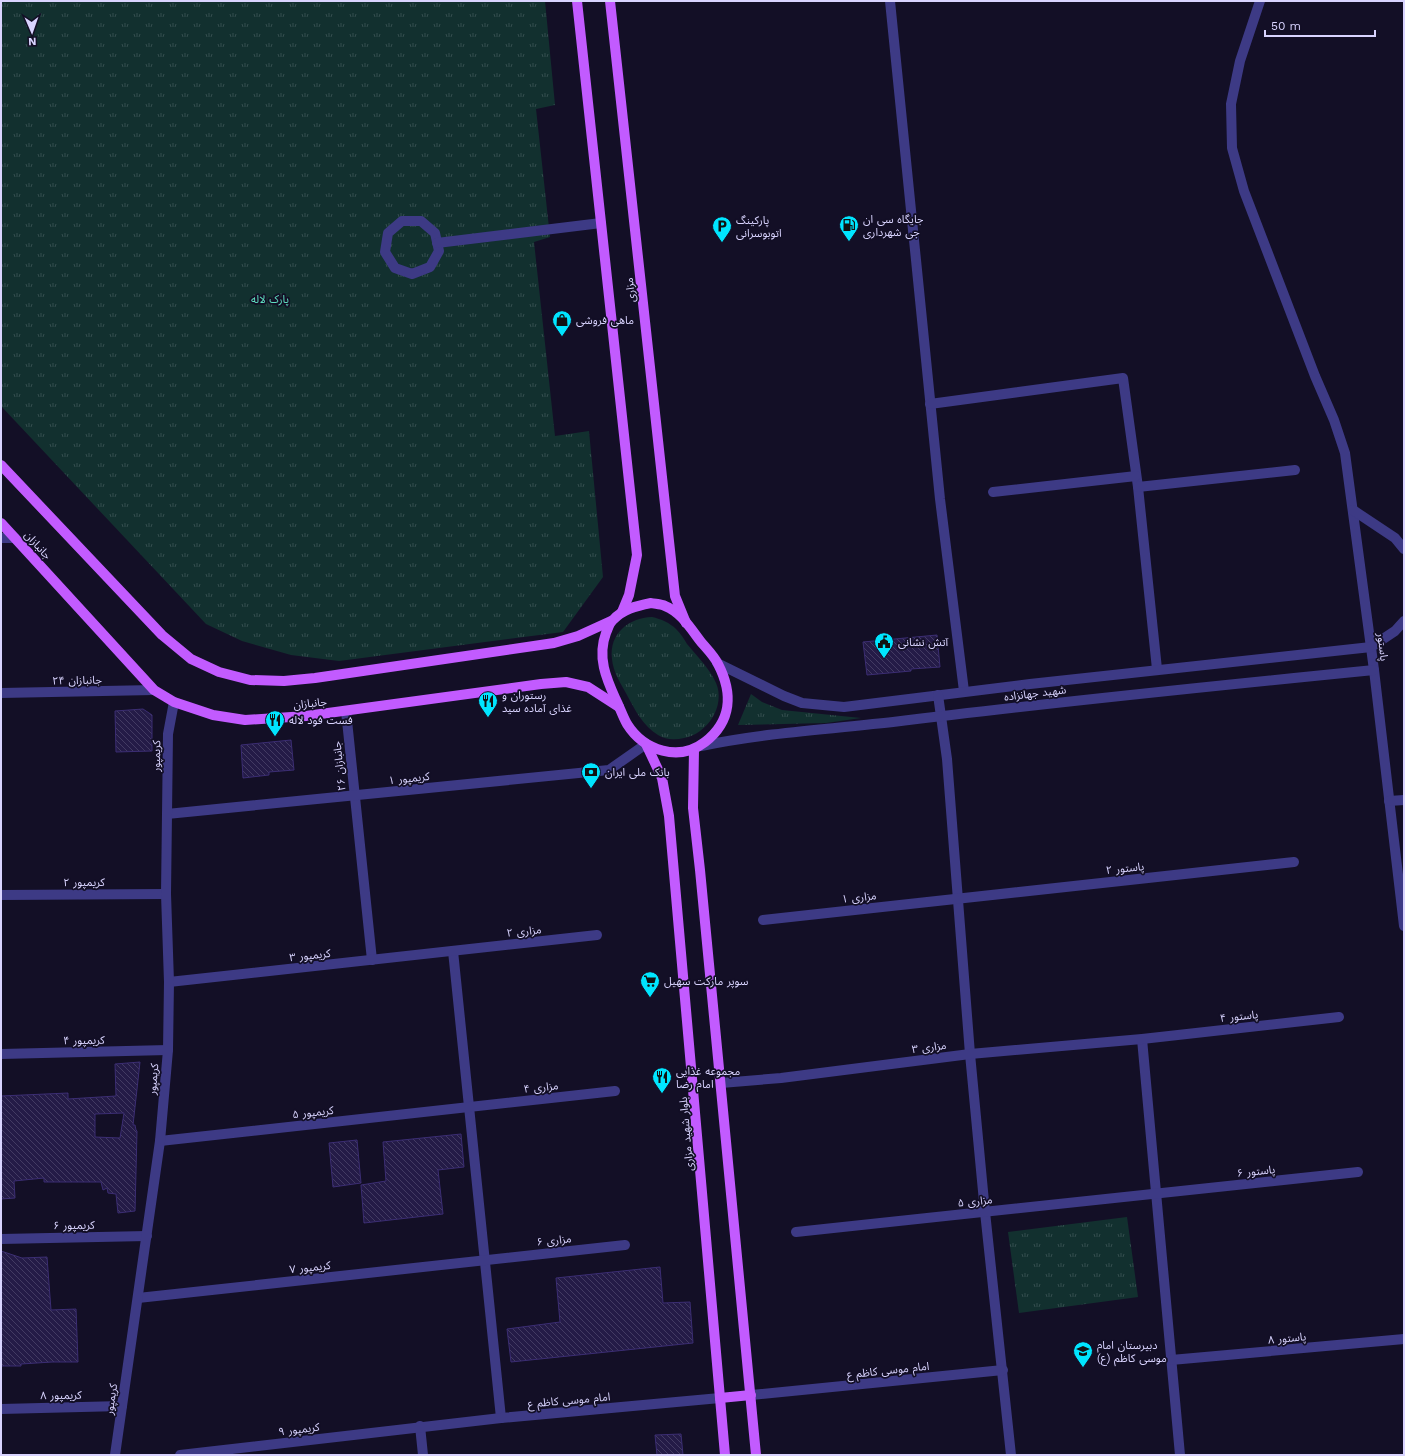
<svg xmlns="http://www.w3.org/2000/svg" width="1405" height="1456" viewBox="0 0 1405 1456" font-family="'Work Sans','Noto Sans Arabic',sans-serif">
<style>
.grass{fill:url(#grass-tufts)}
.building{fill:url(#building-back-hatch);stroke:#3b2d73;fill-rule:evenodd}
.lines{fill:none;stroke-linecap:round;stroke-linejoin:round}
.minor{stroke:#3d3a85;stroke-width:10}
.major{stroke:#c25bff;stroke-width:10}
.labels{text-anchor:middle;stroke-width:3.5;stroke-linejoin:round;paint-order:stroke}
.poi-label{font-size:11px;fill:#d9d4ff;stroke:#130f26;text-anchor:start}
.street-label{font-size:11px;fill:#d9d4ff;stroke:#130f26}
.park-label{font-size:11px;fill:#5fe0c0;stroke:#130f26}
</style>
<defs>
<pattern id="grass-tufts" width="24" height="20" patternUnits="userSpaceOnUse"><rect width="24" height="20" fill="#12302f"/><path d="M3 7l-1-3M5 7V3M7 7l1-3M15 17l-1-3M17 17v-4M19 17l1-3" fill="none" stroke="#344d4e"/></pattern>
<pattern id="building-back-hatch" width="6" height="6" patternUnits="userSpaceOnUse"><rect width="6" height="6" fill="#241b47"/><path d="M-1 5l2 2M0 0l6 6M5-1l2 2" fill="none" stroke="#433b63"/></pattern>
</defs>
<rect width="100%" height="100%" fill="#130f26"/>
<!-- grass -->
<g class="grass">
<polygon points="1,1 545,1 555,105 536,109 550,237 534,242 555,436 589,431 603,577 563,632 339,661 291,655 242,641 206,624 1,406"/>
<path d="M652,617C661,619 670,623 676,629C681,634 684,639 687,644C697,656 710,669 716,683C726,706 707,734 684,738C675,740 666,740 658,735C643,726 635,710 627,695C621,684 613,672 612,659C609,633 629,618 652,617Z"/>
<polygon points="751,694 762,702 782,710 861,718 826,723 738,725"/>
<polygon points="1127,1217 1138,1297 1019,1313 1008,1232"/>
</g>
<!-- building -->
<g class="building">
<polygon points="937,635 940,667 911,669 911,671 867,675 863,642"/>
<polygon points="143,709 152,715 152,751 116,752 115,711"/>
<polygon points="291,740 294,770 269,772 269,775 243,778 241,745"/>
<path d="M140,1062L133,1125H135L136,1130L137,1131L135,1211L118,1213L116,1194L108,1193L107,1188L103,1190L101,1182H44V1178L14,1181L15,1198L1,1199V1096L68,1093V1099L116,1096L115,1064ZM124,1113L120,1138L95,1137V1114Z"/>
<polygon points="461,1134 464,1167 438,1170 443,1214 364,1223 361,1185 386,1181 383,1142"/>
<polygon points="357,1140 361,1183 333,1187 329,1143"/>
<polygon points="1,1251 22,1258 47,1257 51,1310 76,1309 78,1362 52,1362 21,1364 21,1366 1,1366"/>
<polygon points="660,1267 663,1303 690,1302 693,1343 511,1362 507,1329 560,1322 556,1278"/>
<polygon points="681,1434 683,1455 657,1455 655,1435"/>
</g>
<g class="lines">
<!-- minor -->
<g class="minor">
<polyline points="890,1 940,499 964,691"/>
<polyline points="1260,1 1240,61 1231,104 1232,148 1244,191 1315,376 1334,420 1345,453 1374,670 1404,926"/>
<polygon points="402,221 421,221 435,233 439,251 430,267 412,274 395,268 385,252 388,233"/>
<polyline points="437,243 601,223"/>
<polyline points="930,404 1123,378 1138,487 1157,669"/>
<polyline points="1138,487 1295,470"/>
<polyline points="993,492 1136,476"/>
<polyline points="1353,510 1395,538 1404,549"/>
<polyline points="1,538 15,538"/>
<polyline points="717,663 784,696 802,703 844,707 1030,684 1371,647 1395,631 1404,621"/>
<polyline points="1,693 154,690"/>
<polyline points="938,695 947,759 970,1054 985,1212 1011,1455"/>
<polyline points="346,711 372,960"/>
<path d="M701,746C764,733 829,729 893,722C1053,702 1213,686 1374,670"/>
<polyline points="1389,801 1404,800"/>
<polyline points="167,814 609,770 646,744"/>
<polyline points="1,895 166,894"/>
<polyline points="763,920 1294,862"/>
<polyline points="453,951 501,1418"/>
<polyline points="169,982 597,935"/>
<polyline points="1142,1039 1180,1455"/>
<polyline points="1,1054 168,1050"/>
<polyline points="721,1083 781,1078 970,1054 1142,1039 1339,1017"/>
<polyline points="160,1141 615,1091"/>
<polyline points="796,1232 1358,1172"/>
<polyline points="1,1239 147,1236"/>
<polyline points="138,1298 625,1245"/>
<polyline points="1171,1360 1404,1339"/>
<polyline points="751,1395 1003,1370"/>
<polyline points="1,1409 122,1406"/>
<polyline points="420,1426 423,1455"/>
<polyline points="115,1455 160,1141 168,1050 169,982 166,894 168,734 174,702"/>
<polyline points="180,1455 501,1418 720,1398"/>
</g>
<!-- major -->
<g class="major">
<polyline points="577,1 637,555 629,595 622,612"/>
<polyline points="610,1 675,596 686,623"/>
<polyline points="1,465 162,635 191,659 219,672 250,680 284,681 315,678 554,643 578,636 611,621"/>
<polyline points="1,523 154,690 174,702 213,715 245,720 306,716 541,684 566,682 588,687 619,707"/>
<path d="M651,603C655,604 661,604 665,606C681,612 691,629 701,642C707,649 714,656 718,664C733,693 732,721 705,742C679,762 644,751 627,724C623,717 620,708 616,700C606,678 597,657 606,633C608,629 609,623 613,620C623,609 636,606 651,603Z"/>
<polyline points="646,744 662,778 669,816 725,1455"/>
<polyline points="694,750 693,808 700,870 756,1455"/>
<polyline points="720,1398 751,1395"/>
</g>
</g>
<!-- icons -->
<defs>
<g id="fuel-pin" transform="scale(1)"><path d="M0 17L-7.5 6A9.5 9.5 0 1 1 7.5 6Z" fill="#00e5ff" stroke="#130f26"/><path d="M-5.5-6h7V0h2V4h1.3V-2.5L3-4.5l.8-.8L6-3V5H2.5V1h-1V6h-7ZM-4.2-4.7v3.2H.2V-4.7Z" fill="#111"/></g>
<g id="parking-pin" transform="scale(1)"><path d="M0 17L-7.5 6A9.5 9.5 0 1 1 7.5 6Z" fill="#00e5ff" stroke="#130f26"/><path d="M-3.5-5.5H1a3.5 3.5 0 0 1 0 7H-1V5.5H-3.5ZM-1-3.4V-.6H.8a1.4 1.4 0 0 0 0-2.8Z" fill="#111"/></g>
<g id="shop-pin" transform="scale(1)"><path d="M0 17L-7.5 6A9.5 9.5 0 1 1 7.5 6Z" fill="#00e5ff" stroke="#130f26"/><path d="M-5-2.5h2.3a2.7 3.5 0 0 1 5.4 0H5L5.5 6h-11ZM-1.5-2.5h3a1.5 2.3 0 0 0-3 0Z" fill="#111"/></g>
<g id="civic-pin" transform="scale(1)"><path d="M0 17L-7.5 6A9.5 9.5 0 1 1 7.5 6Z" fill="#00e5ff" stroke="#130f26"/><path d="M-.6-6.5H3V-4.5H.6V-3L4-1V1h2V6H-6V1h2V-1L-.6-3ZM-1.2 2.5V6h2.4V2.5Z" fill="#111"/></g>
<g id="restaurant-pin" transform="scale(1)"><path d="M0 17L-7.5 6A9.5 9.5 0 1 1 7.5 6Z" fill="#00e5ff" stroke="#130f26"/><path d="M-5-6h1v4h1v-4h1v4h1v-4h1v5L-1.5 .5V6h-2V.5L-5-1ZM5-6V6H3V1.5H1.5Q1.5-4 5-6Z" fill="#111"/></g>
<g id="bank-pin" transform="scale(1)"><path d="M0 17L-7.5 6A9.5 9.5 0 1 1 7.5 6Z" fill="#00e5ff" stroke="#130f26"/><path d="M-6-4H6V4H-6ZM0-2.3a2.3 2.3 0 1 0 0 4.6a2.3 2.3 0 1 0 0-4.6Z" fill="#111"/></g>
<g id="supermarket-pin" transform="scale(1)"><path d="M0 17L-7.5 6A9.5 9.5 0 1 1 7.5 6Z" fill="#00e5ff" stroke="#130f26"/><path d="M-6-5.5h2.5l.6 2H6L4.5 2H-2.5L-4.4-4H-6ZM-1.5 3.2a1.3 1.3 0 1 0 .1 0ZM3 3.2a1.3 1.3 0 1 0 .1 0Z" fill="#111"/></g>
<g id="school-pin" transform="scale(1)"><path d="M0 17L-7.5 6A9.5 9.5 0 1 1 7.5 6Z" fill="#00e5ff" stroke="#130f26"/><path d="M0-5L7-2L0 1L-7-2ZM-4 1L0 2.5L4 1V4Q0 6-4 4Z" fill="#111"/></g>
</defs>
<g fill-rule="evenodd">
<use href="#fuel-pin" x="849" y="225"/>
<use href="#parking-pin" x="722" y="226"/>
<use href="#shop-pin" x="562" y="320"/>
<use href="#civic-pin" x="884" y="642"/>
<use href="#restaurant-pin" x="488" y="701"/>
<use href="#restaurant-pin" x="275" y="720"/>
<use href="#bank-pin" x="591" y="772"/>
<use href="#supermarket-pin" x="650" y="981"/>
<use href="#restaurant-pin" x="662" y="1077"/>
<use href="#school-pin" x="1083" y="1351"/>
</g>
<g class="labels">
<!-- poi labels -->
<g class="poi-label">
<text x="863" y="223">جایگاه سی ان<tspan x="863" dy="13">جی شهرداری</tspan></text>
<text x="736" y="224">پارکینگ<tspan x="736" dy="13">اتوبوسرانی</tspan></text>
<text x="576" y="324">ماهی فروشی</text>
<text x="898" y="646">آتش نشانی</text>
<text x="502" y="699">رستوران و<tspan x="502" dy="13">غذای آماده سید</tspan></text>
<text x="289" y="724">فست فود لاله</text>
<text x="605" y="776">بانک ملی ایران</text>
<text x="664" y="985">سوپر مارکت سهیل</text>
<text x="676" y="1075">مجموعه غذایی<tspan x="676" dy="13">امام رضا</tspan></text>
<text x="1097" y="1349">دبیرستان امام<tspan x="1097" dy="13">موسی کاظم (ع)</tspan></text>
</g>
<!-- street labels -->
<g class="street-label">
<text transform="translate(630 290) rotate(-96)" y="4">مزاری</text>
<text transform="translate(38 545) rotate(48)" y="4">جانبازان</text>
<text transform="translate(1383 647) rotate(83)" y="4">پاستور</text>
<text transform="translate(77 680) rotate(-1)" y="4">جانبازان ۲۴</text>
<text transform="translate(1035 693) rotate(-7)" y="4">شهید جهانزاده</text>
<text transform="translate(310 703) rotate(-6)" y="4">جانبازان</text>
<text transform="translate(156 756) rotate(-89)" y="4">کریمپور</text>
<text transform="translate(339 766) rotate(-96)" y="4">جانبازان ۲۶</text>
<text transform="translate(409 778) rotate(-6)" y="4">کریمپور ۱</text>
<text transform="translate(1125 868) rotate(-6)" y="4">پاستور ۲</text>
<text x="84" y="886">کریمپور ۲</text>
<text transform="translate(859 897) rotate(-6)" y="4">مزاری ۱</text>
<text transform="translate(524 931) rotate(-6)" y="4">مزاری ۲</text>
<text transform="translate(310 955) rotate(-6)" y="4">کریمپور ۳</text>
<text transform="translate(1239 1016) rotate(-6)" y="4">پاستور ۴</text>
<text transform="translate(84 1040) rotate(-1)" y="4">کریمپور ۴</text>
<text transform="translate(929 1047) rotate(-7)" y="4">مزاری ۳</text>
<text transform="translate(153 1079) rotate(-85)" y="4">کریمپور</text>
<text transform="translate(541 1087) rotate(-6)" y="4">مزاری ۴</text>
<text transform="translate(313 1112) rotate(-6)" y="4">کریمپور ۵</text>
<text transform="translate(686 1134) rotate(-95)" y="4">بلوار شهید مزاری</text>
<text transform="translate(1256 1171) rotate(-6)" y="4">پاستور ۶</text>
<text transform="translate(975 1201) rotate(-6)" y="4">مزاری ۵</text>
<text transform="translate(74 1225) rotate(-1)" y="4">کریمپور ۶</text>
<text transform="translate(554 1240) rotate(-6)" y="4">مزاری ۶</text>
<text transform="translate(310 1267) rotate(-6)" y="4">کریمپور ۷</text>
<text transform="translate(1287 1338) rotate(-5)" y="4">پاستور ۸</text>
<text transform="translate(888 1370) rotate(-6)" y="4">امام موسی کاظم ع</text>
<text transform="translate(61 1395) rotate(-1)" y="4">کریمپور ۸</text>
<text transform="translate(111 1399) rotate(-82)" y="4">کریمپور</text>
<text transform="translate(569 1400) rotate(-5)" y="4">امام موسی کاظم ع</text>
<text transform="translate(299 1429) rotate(-7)" y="4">کریمپور ۹</text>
</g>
<!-- park labels -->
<g class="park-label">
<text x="270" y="303">پارک لاله</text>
</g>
</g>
<!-- border -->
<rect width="1405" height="1456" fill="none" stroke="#d9d4ff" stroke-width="4"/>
<!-- north arrow -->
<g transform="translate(32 32) rotate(178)" stroke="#130f26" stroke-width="3" paint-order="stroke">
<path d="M0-3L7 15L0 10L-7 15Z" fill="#d9d4ff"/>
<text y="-6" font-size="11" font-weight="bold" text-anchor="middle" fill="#d9d4ff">N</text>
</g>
<!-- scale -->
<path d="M1265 30v6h110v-6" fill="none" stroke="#d9d4ff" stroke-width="2"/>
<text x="1271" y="30" font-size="12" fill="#d9d4ff" stroke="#130f26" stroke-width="3" paint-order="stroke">50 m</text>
</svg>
